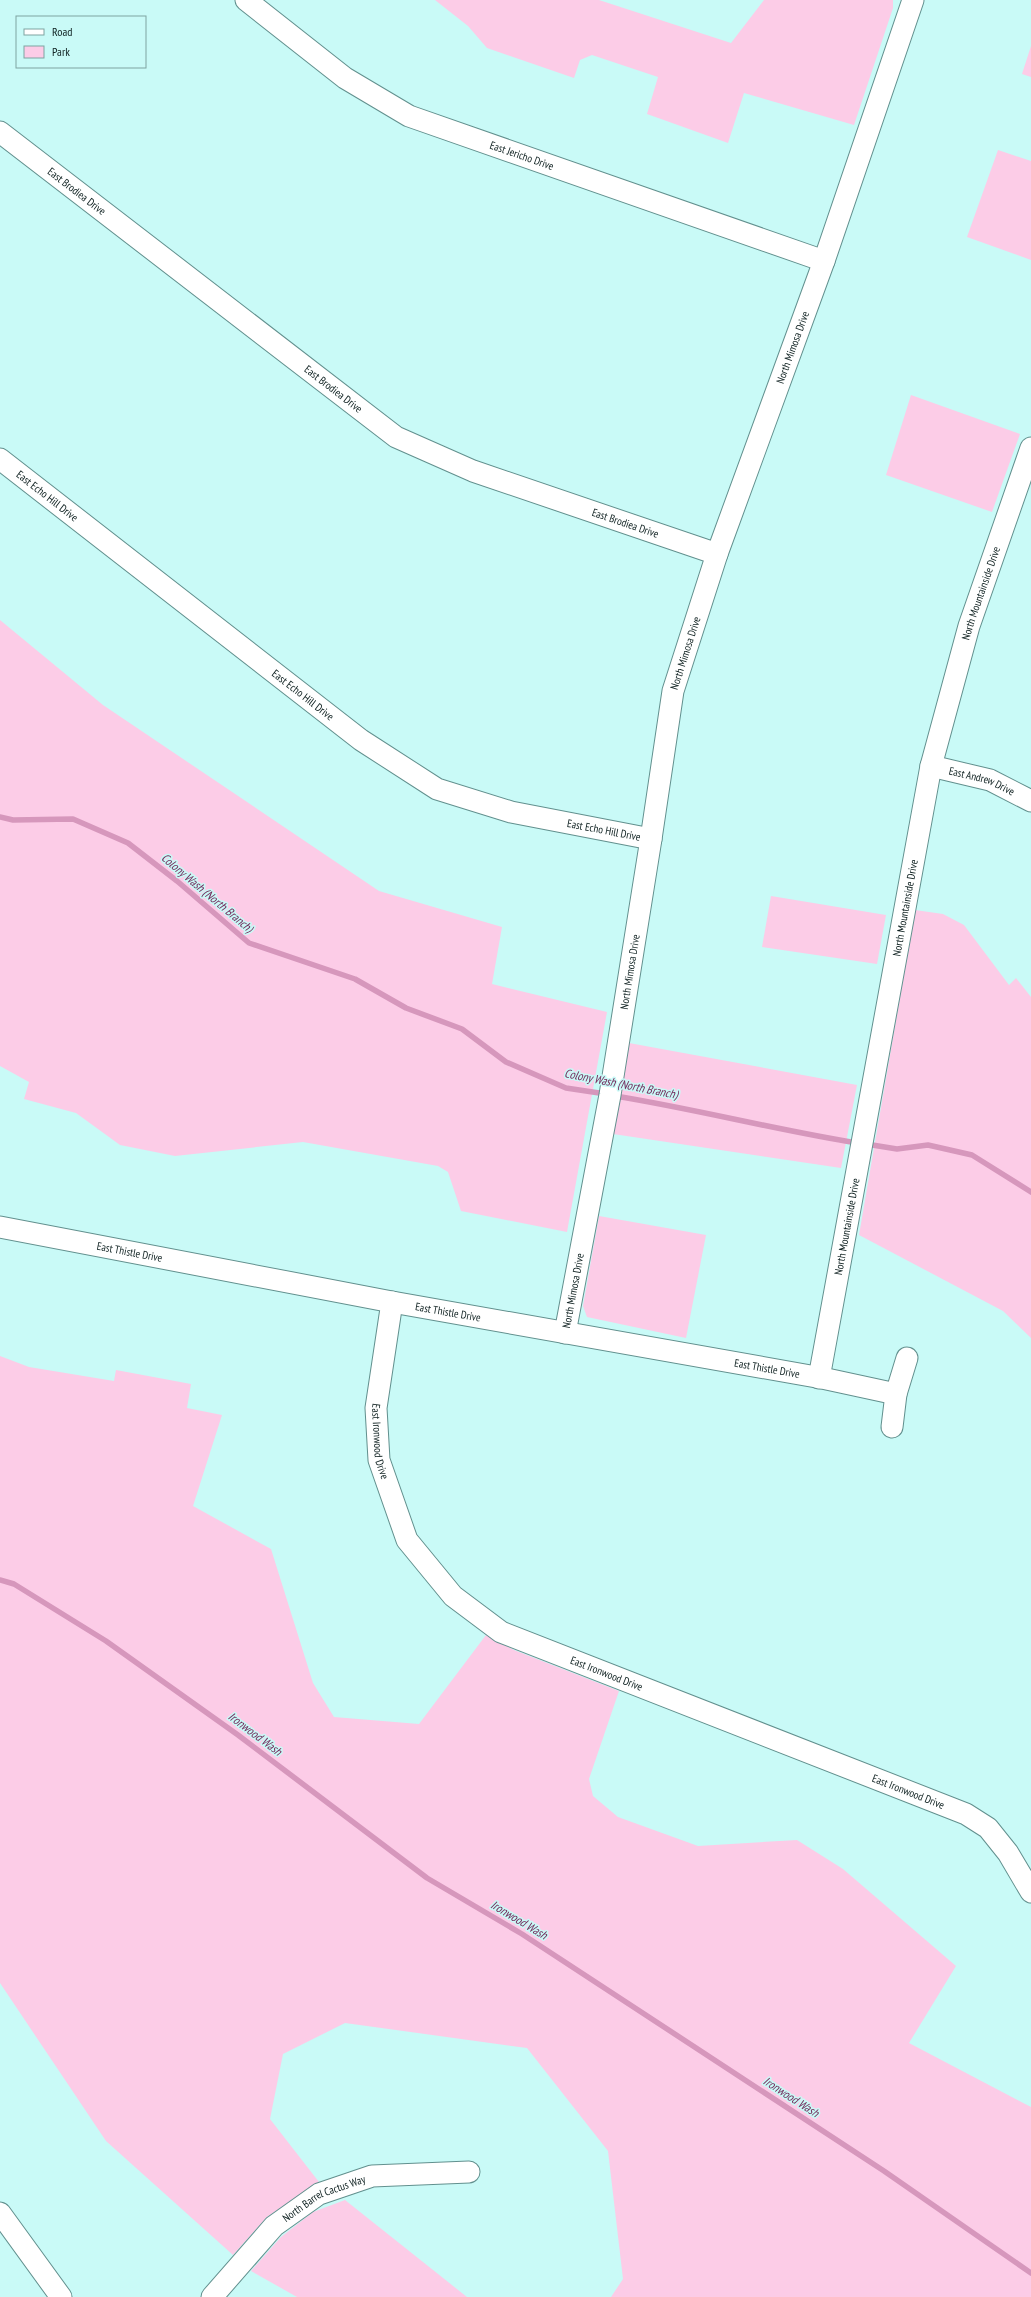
<svg xmlns="http://www.w3.org/2000/svg" width="1031" height="2297" viewBox="0 0 1031 2297" font-family="'PT Sans Narrow',sans-serif">
<style>
.green{fill:#fccce7}
.lines{fill:none;stroke-linecap:round;stroke-linejoin:round}
.stream{stroke:#d697bc;stroke-width:5.5}
.minor-casing{stroke:#62908e;stroke-width:23}
.minor{stroke:#fff;stroke-width:21}
.labels{text-anchor:middle;stroke-width:3;stroke-linejoin:round;paint-order:stroke}
.street-label{font-size:11px;fill:#0f2121;stroke:#c9faf7}
.water-label{font-size:12px;font-style:italic;fill:#742a5b;stroke:#c9faf7}
</style>
<rect width="100%" height="100%" fill="#c9faf7"/>
<!-- green -->
<g class="green">
<polygon points="435,0 599,0 731,43 764,0 893,0 893,8 854,125 744,93 728,143 647,114 658,77 592,55 580,60 574,78 487,48 468,26"/>
<polygon points="1031,46 1031,77 1022,74"/>
<polygon points="998,150 1031,161 1031,260 967,237"/>
<polygon points="911,395 1020,434 992,512 886,475"/>
<polygon points="0,620 103,705 379,891 502,927 492,984 607,1012 567,1232 461,1211 448,1172 438,1166 303,1142 175,1156 120,1145 76,1113 24,1099 29,1082 0,1066"/>
<polygon points="771,896 886,915 877,964 762,947"/>
<polygon points="915,910 943,914 964,925 1009,985 1016,978 1031,997 1031,1338 1003,1311 859,1235"/>
<polygon points="629,1043 857,1085 841,1168 613,1134"/>
<polygon points="599,1216 706,1235 686,1338 587,1317 583,1306"/>
<polygon points="0,1356 29,1367 114,1381 116,1370 191,1384 187,1408 222,1415 193,1506 271,1549 313,1683 334,1717 419,1724 486,1635 514,1650 619,1691 589,1779 593,1796 618,1817 698,1846 797,1840 843,1869 956,1966 909,2043 1031,2107 1031,2297 611,2297 623,2279 608,2151 527,2048 345,2023 283,2054 270,2119 319,2182 267,2217 233,2255 106,2141 0,1983"/>
<polygon points="345,2200 467,2297 297,2297 251,2271 281,2237 313,2212"/>
</g>
<g class="lines">
<!-- stream -->
<g class="stream">
<polyline points="0,817 13,820 73,819 128,843 177,881 249,943 355,979 406,1008 462,1029 506,1062 566,1088 606,1094"/>
<path d="M615,1096C696,1109 776,1130 857,1143"/>
<polyline points="866,1144 897,1149 928,1145 972,1155 1031,1192"/>
<polyline points="0,1580 14,1584 106,1641 238,1735 427,1878 522,1934 884,2171 1031,2273"/>
</g>
<!-- minor casing -->
<g class="minor-casing">
<g id="minor">
<path id="s1" d="M246,0L345,78L409,116L824,261"/>
<path id="s2" d="M0,132L396,437L473,471L717,554"/>
<path id="s3" d="M0,459L361,740L437,789L511,812L651,839"/>
<path id="s4" d="M931,766L990,780L1031,801"/>
<path id="s5" d="M0,1227L392,1302L822,1378L896,1394"/>
<path id="s6" d="M392,1302L376,1408L379,1460L407,1540L453,1596L501,1632L966,1814L988,1828L1008,1853L1031,1892"/>
<path id="s7" d="M565,1333L610,1095L651,839L673,691L717,554L824,261L913,0"/>
<path id="s8" d="M819,1378L931,766L969,626L1031,448"/>
<polyline points="892,1427 896,1394 907,1358"/>
<polyline points="0,2213 61,2297"/>
<path id="s9" d="M212,2297L274,2226L319,2194L372,2176L469,2172"/>
</g>
</g>
<!-- minor -->
<use href="#minor" class="minor"/>
</g>
<g class="labels">
<!-- street labels -->
<g class="street-label">
<text dy="4" stroke="none"><textPath href="#s1" startOffset="320">East Jericho Drive</textPath></text>
<text dy="4" stroke="none"><textPath href="#s2" startOffset="97">East Brodiea Drive</textPath></text>
<text dy="4" stroke="none"><textPath href="#s7" startOffset="1015">North Mimosa Drive</textPath></text>
<text dy="4" stroke="none"><textPath href="#s2" startOffset="421">East Brodiea Drive</textPath></text>
<text dy="4" stroke="none"><textPath href="#s3" startOffset="60">East Echo Hill Drive</textPath></text>
<text dy="4" stroke="none"><textPath href="#s2" startOffset="745">East Brodiea Drive</textPath></text>
<text dy="4" stroke="none"><textPath href="#s8" startOffset="802">North Mountainside Drive</textPath></text>
<text dy="4" stroke="none"><textPath href="#s7" startOffset="691">North Mimosa Drive</textPath></text>
<text dy="4" stroke="none"><textPath href="#s3" startOffset="384">East Echo Hill Drive</textPath></text>
<text dy="4" stroke="none"><textPath href="#s4" startOffset="53">East Andrew Drive</textPath></text>
<text dy="4" stroke="none"><textPath href="#s3" startOffset="720">East Echo Hill Drive</textPath></text>
<text dy="4" stroke="none"><textPath href="#s8" startOffset="478">North Mountainside Drive</textPath></text>
<text dy="4" stroke="none"><textPath href="#s7" startOffset="367">North Mimosa Drive</textPath></text>
<text dy="4" stroke="none"><textPath href="#s8" startOffset="154">North Mountainside Drive</textPath></text>
<text dy="4" stroke="none"><textPath href="#s5" startOffset="132">East Thistle Drive</textPath></text>
<text dy="4" stroke="none"><textPath href="#s7" startOffset="43">North Mimosa Drive</textPath></text>
<text dy="4" stroke="none"><textPath href="#s5" startOffset="456">East Thistle Drive</textPath></text>
<text dy="4" stroke="none"><textPath href="#s5" startOffset="780">East Thistle Drive</textPath></text>
<text dy="4" stroke="none"><textPath href="#s6" startOffset="141">East Ironwood Drive</textPath></text>
<text dy="4" stroke="none"><textPath href="#s6" startOffset="490">East Ironwood Drive</textPath></text>
<text dy="4" stroke="none"><textPath href="#s6" startOffset="814">East Ironwood Drive</textPath></text>
<text dy="4" stroke="none"><textPath href="#s9" startOffset="152">North Barrel Cactus Way</textPath></text>
</g>
<!-- water labels -->
<g class="water-label">
<text transform="translate(207 893) rotate(40)" y="4">Colony Wash (North Branch)</text>
<text transform="translate(621 1084) rotate(11)" y="4">Colony Wash (North Branch)</text>
<text transform="translate(255 1734) rotate(37)" y="4">Ironwood Wash</text>
<text transform="translate(519 1920) rotate(31)" y="4">Ironwood Wash</text>
<text transform="translate(791 2097) rotate(33)" y="4">Ironwood Wash</text>
</g>
</g>
<!-- legend -->
<rect x="16" y="16" width="130" height="52" fill="#c9faf7" stroke="#7fa3a1"/>
<rect x="24" y="29" width="20" height="6" fill="#ffffff" stroke="#7fa3a1"/>
<text x="52" y="36" font-size="12" fill="#0f2121">Road</text>
<rect x="24" y="46" width="20" height="12" fill="#fccce7" stroke="#7fa3a1"/>
<text x="52" y="56" font-size="12" fill="#0f2121">Park</text>
</svg>
